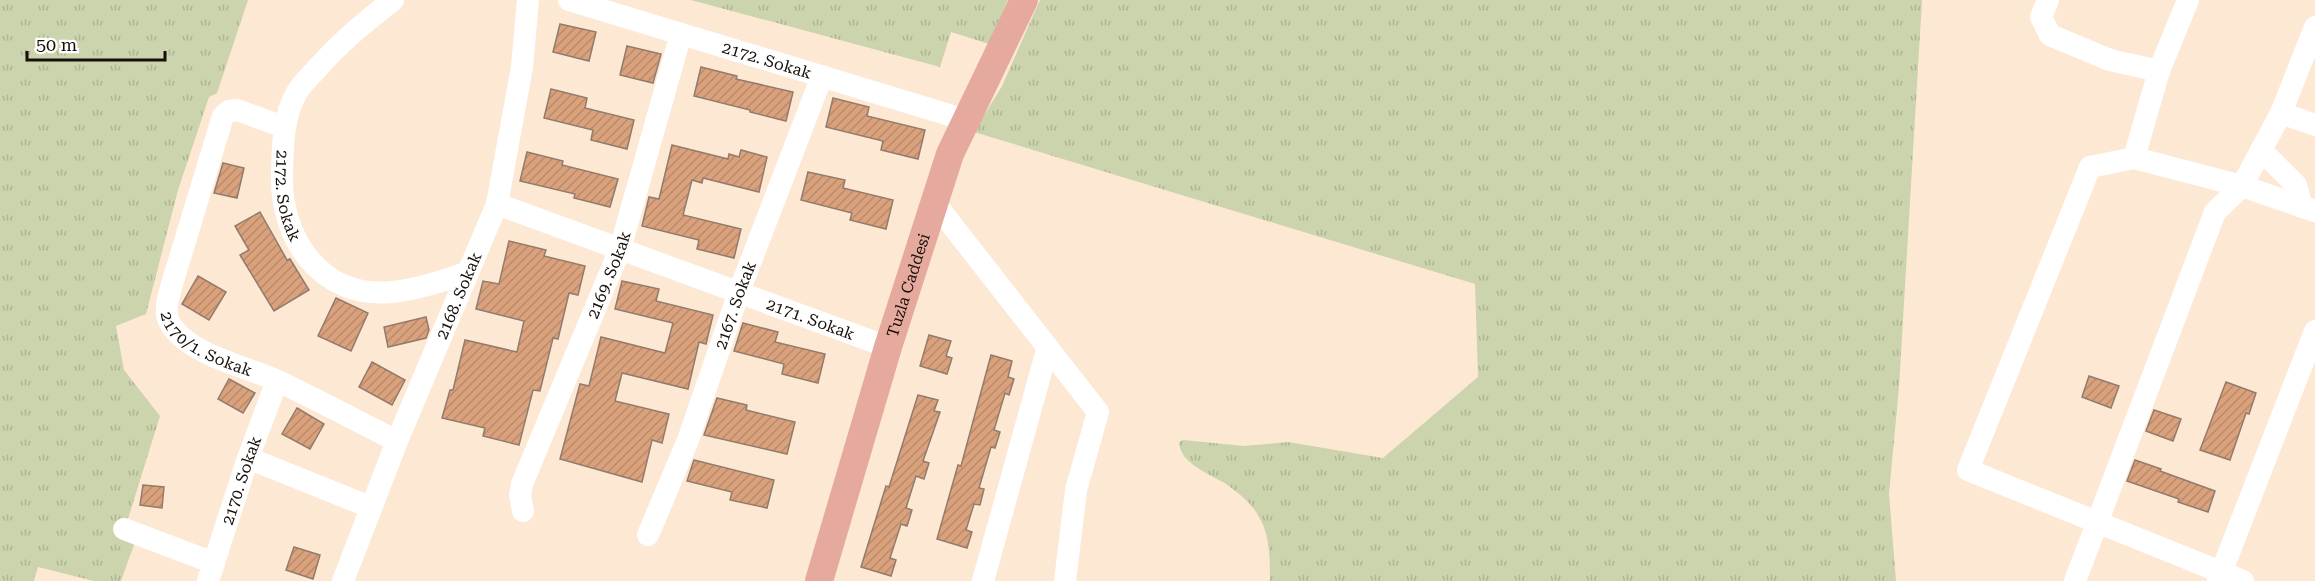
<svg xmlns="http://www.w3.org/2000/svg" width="2315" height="581" viewBox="0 0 2315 581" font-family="'Roboto Serif',serif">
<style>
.grass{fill:url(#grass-tufts)}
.building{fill:url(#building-hatch);stroke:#927b6d;stroke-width:1.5}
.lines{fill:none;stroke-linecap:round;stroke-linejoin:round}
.minor{stroke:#fff;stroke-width:22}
.major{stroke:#e5aa9d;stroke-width:28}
.labels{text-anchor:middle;stroke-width:6;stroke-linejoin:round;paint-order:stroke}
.street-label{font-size:16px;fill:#160f08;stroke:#fff}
</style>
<defs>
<pattern id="grass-tufts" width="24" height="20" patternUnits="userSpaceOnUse" patternTransform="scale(1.5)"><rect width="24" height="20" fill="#cbd4ac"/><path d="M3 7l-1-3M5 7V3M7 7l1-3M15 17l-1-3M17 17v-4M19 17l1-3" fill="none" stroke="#aeb592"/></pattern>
<pattern id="building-hatch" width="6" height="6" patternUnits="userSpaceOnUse" patternTransform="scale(1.5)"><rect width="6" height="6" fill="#daa27c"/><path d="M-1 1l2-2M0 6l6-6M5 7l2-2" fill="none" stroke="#ba8a6a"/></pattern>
</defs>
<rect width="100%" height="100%" fill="#fde8d4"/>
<!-- grass -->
<g class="grass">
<polygon points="0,0 248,0 217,93 209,97 178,190 146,314 116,326 124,370 160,416 127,522 140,528 121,581 94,581 38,567 34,581 0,581"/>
<polygon points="691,0 1008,0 989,44 951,32 940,67"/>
<path d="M1040,0H1922L1899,387L1889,494L1896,581H1270C1270,560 1270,535 1259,517C1252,503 1238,493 1226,484C1210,474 1180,464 1179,442L1183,440L1244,446L1288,442L1383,458L1478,377L1475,284L974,132L1002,86Z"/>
</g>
<!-- building -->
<g class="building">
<polygon points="560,24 596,32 589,61 553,52"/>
<polygon points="627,46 661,54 653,83 620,75"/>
<polygon points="701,67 737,76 736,79 793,92 786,121 750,112 750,110 694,96"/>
<polygon points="551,89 587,98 585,108 634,120 627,149 591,140 593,130 544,118"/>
<polygon points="833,98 869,107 867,116 925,130 918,159 881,150 883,141 826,127"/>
<polygon points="672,145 728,159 729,154 739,157 741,150 767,157 759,192 703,178 702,183 692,180 683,215 741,229 734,258 697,249 699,240 642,226 649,197 659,199"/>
<polygon points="527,152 563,161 562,165 618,179 610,207 574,198 575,194 520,181"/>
<polygon points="223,163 244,168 237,198 214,193"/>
<polygon points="808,172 845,180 843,188 893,200 886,229 850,220 852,213 801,200"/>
<polygon points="260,212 287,260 290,259 309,290 274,311 240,255 249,250 235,226"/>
<polygon points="509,241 546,250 544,256 585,266 578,295 569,293 558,339 553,338 540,391 533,390 519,445 483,436 485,428 442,418 450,390 453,390 465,340 517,352 524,321 476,309 483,281 499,284"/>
<polygon points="198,276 226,292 209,320 182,304"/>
<polygon points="622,281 659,289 656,301 713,315 706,344 699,342 688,389 622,373 615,401 669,414 662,443 652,440 642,482 560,459 580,384 589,386 601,337 665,353 673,323 615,309"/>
<polygon points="336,298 368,313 351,351 318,336"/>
<polygon points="426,317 429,330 426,338 388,347 384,327"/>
<polygon points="743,323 778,332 775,342 825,354 818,383 782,374 784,364 734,351"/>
<polygon points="929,335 951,341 946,356 952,358 947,374 920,366"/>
<polygon points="991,355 1012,361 1008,377 1014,379 1009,395 1005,393 994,430 1000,432 995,448 991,447 979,488 984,489 980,505 974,504 966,530 972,532 967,548 937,539 958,465 961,466"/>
<polygon points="372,362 405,380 392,405 359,387"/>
<polygon points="2089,376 2119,386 2111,408 2082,397"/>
<polygon points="229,379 255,393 243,413 218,399"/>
<polygon points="2226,382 2256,393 2249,414 2246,413 2230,460 2200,450"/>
<polygon points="918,395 938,400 934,411 940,412 923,461 929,463 924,479 916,476 906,508 912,510 907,526 901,524 890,558 896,560 891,576 861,567 886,486 889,487"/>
<polygon points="717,398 747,405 746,410 795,422 787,454 704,435"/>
<polygon points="297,408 324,424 310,449 282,434"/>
<polygon points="2154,410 2181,419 2173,441 2146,431"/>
<polygon points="694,460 774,480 767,508 730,500 732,492 687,481"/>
<polygon points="2135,460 2161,469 2160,471 2215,491 2208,512 2178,502 2179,499 2127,481"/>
<polygon points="143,485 164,487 162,508 140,505"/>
<polygon points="294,547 320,555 313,579 286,570"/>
</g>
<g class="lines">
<!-- minor -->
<g class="minor">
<path id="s1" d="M393,0C365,22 338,44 315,71C309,77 302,84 297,92C283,117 283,143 282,171C279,237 320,299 392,292C419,289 443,281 468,272"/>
<path id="s2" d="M569,0L966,120"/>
<polyline points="2048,0 2041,17 2050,35 2110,60 2159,71"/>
<polyline points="2281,113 2315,125"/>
<path id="s3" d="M284,127L237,110L229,111L223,116L172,284C168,299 162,315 173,328C194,356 247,367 278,381C318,400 357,421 397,441"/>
<polyline points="2261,150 2296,185 2302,207"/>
<polyline points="2134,158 2159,71 2188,0"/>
<polyline points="934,202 1098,412 1076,490 1065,581"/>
<path id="s4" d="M497,204L888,347"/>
<polyline points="248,458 370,507"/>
<path id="s5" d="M523,511L520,495L522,484L620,249L681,34"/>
<polyline points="124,529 214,563"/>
<path id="s6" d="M648,535L688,440L739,292L822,76"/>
<path id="s7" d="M208,581L248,458L277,381"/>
<path id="s8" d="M343,581L397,441L497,204L522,67L528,0"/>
<polyline points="983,581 1047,350"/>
<polyline points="2075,581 2215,212 2242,186 2281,113 2315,27"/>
<polyline points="2218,581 2315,331"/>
<polyline points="2243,581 1968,470 2090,167 2134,158 2242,186 2315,211"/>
</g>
<!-- major -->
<path class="major" id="s9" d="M819,581L888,347L950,154L1024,0"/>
</g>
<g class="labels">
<!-- street labels -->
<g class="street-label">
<text dy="6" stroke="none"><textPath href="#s2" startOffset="207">2172. Sokak</textPath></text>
<text dy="6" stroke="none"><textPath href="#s1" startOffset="240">2172. Sokak</textPath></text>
<text dy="6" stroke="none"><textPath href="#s5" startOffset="254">2169. Sokak</textPath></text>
<text dy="6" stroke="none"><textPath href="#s9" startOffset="309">Tuzla Caddesi</textPath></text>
<text dy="6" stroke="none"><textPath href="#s8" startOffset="308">2168. Sokak</textPath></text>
<text dy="6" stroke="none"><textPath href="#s6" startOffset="246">2167. Sokak</textPath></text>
<text dy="6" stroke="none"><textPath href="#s4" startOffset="334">2171. Sokak</textPath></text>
<text dy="6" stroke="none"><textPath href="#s3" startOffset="324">2170/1. Sokak</textPath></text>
<text dy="6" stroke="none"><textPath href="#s7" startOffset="106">2170. Sokak</textPath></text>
</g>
</g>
<!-- scale -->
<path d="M27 51v9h138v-9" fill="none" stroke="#160f08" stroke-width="3"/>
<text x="36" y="51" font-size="18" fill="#160f08" stroke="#ffffff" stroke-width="4.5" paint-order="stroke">50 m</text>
</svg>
